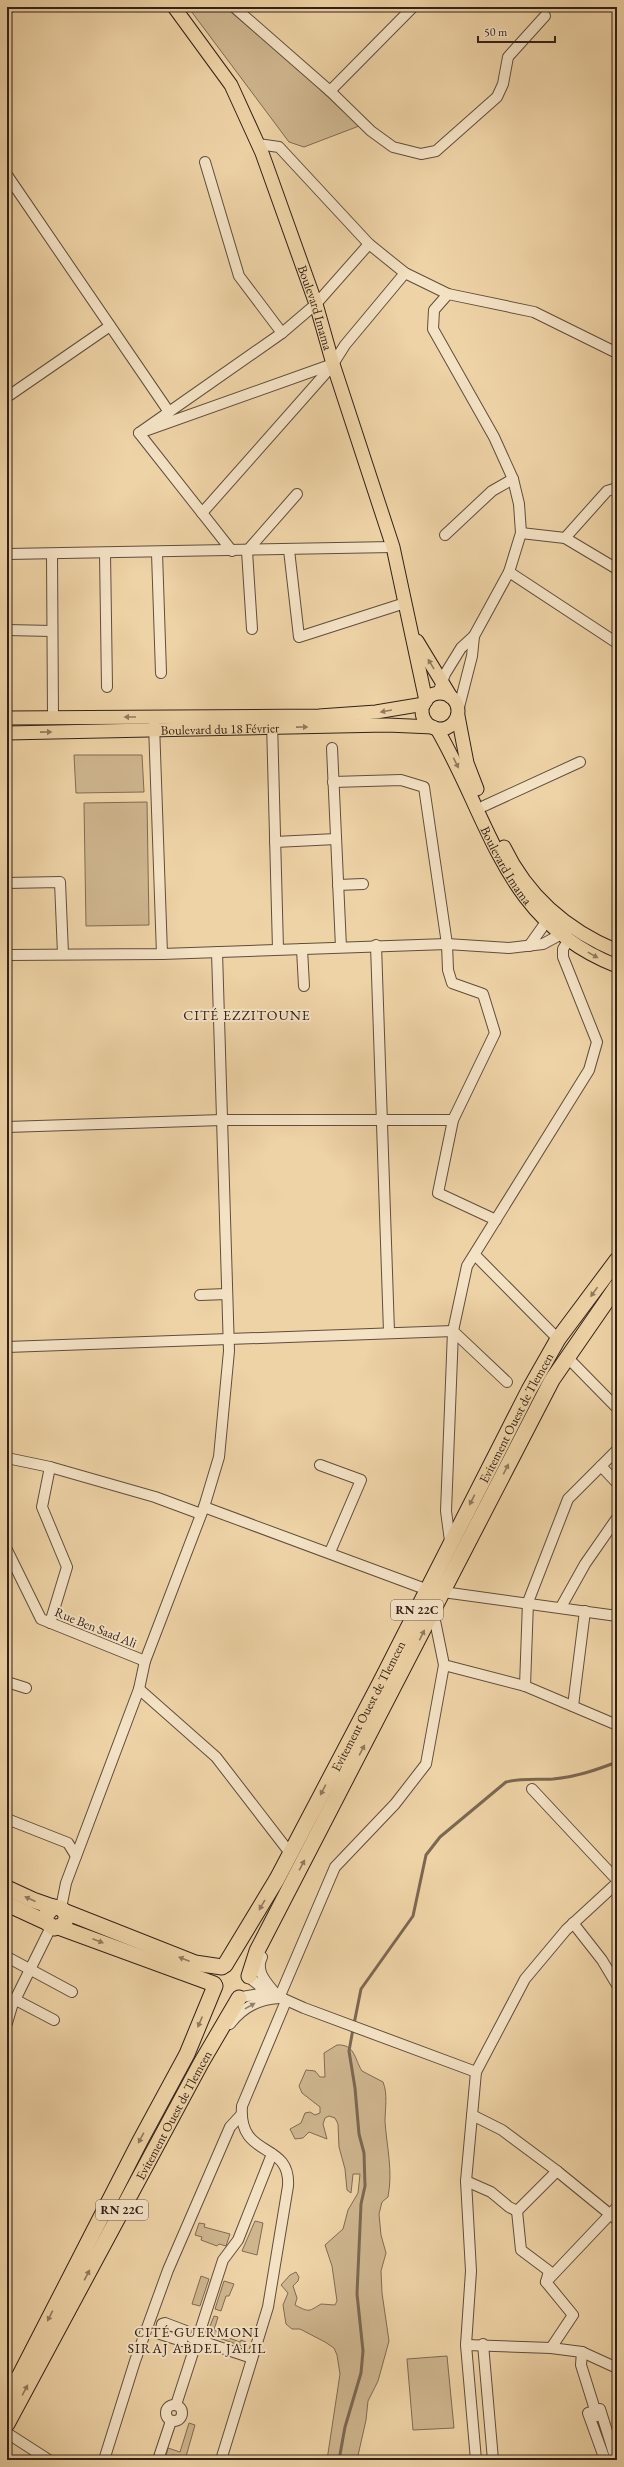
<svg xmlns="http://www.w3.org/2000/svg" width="624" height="2467" viewBox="0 0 624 2467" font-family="'EB Garamond',serif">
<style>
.green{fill:#ceb58e;stroke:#806a54}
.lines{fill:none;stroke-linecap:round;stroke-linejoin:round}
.stream{stroke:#7c6751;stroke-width:3}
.minor-casing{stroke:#614d3c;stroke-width:12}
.major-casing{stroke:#322019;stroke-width:15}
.highway-casing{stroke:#322019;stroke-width:17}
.minor{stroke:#f4e2c5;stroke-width:10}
.major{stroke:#eed3a6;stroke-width:13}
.highway{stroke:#eed3a6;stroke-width:15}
.oneway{fill:#907a60}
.oneway2{fill:#93816f}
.labels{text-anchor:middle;stroke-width:4;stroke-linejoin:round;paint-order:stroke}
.shield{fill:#f4e2c5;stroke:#6c5a4d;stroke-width:1}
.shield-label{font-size:12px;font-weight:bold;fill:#322019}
.street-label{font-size:13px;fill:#322019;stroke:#f4e2c5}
.neighbourhood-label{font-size:14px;letter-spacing:1px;fill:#322019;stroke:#f4e2c5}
</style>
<rect width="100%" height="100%" fill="#eed3a6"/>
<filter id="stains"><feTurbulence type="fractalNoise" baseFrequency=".005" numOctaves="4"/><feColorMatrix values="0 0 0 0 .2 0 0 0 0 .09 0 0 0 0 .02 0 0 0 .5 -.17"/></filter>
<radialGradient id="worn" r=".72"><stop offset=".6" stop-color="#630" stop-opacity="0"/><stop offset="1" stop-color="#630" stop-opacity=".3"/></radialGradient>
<!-- green -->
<g class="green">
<polygon points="188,7 225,7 300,71 359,126 304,147 289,142"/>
<polygon points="74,755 142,755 144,792 76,793"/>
<polygon points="147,802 149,925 86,926 84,803"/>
<path d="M337,2045C355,2044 354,2058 362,2071L383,2082C388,2094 385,2109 385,2122C387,2148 393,2171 388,2197L382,2202L379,2214L381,2235L386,2253L381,2271L382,2293L389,2341L378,2381L368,2401L366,2420L357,2460H327L340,2374L337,2355L334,2348L325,2342L300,2329H292L286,2324L283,2305L288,2293L281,2285L290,2275L296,2272L299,2277L298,2281L293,2286L297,2298L295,2305C310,2313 309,2311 321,2304L335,2305L337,2301L332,2266L325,2245L343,2229L348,2210L358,2193L360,2174H353L351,2193L347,2190L345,2169L339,2147L338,2124L335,2118L329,2116L325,2118L323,2124L327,2139L309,2132L303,2138L295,2139L290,2129L301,2123L305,2113L310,2112L315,2115L320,2113V2107L302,2093L299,2086L306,2070L315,2071L320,2077H325L324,2053Z"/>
<polygon points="255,2221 263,2223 257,2255 242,2251"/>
<polygon points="199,2223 205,2224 204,2227 230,2234 226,2246 219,2244 217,2246 201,2240 202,2237 195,2235"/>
<polygon points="201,2276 209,2279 200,2306 192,2304"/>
<polygon points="224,2281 234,2284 229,2296 226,2296 221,2311 215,2309"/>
<polygon points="214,2316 218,2317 214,2330 218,2332 218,2334 240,2342 241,2340 246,2342 245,2347 207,2334"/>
<polygon points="447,2356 454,2428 413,2430 407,2359"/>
<polygon points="189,2423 195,2425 185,2460 172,2455 170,2460 165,2460 168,2448 180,2452"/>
</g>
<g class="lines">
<!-- stream -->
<g class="stream">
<path d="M354,2024L361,1989L413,1916L426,1855L440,1837L506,1782C522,1778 537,1780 553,1779C576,1777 596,1770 617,1762"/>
<polyline points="339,2460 345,2427 361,2373 363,2351 357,2294 361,2204 365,2186 364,2153 359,2134 355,2088 349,2051 353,2029"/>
</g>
<!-- minor casing -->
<g class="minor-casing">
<g id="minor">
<polyline points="234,7 330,91 371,131 393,147 421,154 436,151 497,97 503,84 508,57 545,16"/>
<polyline points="7,9 10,7"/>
<polyline points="330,91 413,7"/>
<polyline points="258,144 279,147 369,244 405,273 448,294"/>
<polyline points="205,162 239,276 282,333"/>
<polyline points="7,175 169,412"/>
<polyline points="369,244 316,304 282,333 139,433 333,364 345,345 405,273"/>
<polyline points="7,397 110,326"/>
<polyline points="139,433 232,551"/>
<polyline points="202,513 332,366"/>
<polyline points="521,533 565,538 607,491 617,488"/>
<polyline points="445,535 492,491 513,479"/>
<polyline points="565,538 617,569"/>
<polyline points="289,550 299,637 405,603"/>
<polyline points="105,553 107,687"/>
<polyline points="157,553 161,673"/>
<polyline points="7,554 393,547"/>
<polyline points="52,554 53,717"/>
<polyline points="509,572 617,643"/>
<polyline points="252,629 247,551 297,494"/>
<polyline points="7,630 52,631"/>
<polyline points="438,693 445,674 461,648 474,636 509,572 521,533 519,504 513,479 494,437 433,329 434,310 448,294 534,312 617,353"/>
<polyline points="458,711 472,656 474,636"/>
<polyline points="272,722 278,949"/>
<polyline points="154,724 162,954"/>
<polyline points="332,748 341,947"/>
<polyline points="484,806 580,762"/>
<polyline points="275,842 336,839"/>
<polyline points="7,883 60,882 63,954"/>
<polyline points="338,885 363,884"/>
<polyline points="376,945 389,1332"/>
<polyline points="529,946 551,915"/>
<polyline points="302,949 304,986"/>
<polyline points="7,955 162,954 447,944 509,948 543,944 567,931"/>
<polyline points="453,1120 438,1193 496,1220"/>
<polyline points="7,1127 222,1120 453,1120 495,1033 483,994 452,983 448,970 447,944 424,787 401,780 333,782"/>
<polyline points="475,1255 558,1339"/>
<polyline points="200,1295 227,1294"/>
<polyline points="7,1347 453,1331 446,1511 450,1541"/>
<polyline points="567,1357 617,1408"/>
<polyline points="507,1382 453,1331 467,1266 589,1070 597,1042 563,957 563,949 569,939"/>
<polyline points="7,1458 50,1467 42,1507 67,1567 50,1623"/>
<polyline points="320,1465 361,1480 330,1552"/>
<polyline points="601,1466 617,1483"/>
<polyline points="50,1467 155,1497 201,1514"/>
<polyline points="204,1507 428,1590"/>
<polyline points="7,1550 41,1619 145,1661"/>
<polyline points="443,1592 617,1616"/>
<polyline points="561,1607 585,1564 617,1518"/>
<polyline points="433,1611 444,1665 525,1686 617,1725"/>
<polyline points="7,1682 26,1688"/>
<polyline points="525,1686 528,1602 568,1499 617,1450"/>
<polyline points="139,1689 216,1757 290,1853"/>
<polyline points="573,1706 585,1611"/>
<polyline points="532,1789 617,1880"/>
<polyline points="7,1819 68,1843 76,1856"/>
<polyline points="61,1908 66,1883 139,1689 145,1661 204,1507 219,1457 229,1351 217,952"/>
<polyline points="573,1923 602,1960 617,1985"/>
<polyline points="7,1957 72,1992"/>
<path d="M262,1957C255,1971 266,1982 275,1993"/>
<polyline points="250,1978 266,1991 304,2008 476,2072"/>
<polyline points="242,1997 259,1994 271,1996"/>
<polyline points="279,1998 335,1867 395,1804 426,1764 444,1665"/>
<polyline points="16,2000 54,2020"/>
<polyline points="7,2023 12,2006 51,1927"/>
<path d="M230,2024C242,2008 259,1999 279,1998"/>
<polyline points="472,2115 502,2130 557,2171 617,2220"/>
<polyline points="466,2181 491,2192 509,2207 517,2211"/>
<polyline points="517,2211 521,2250 549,2271 546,2282"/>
<polyline points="517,2211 557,2171"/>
<polygon points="165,2323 186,2331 182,2341 160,2334 162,2324"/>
<polyline points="192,2338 252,2358"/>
<polyline points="483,2344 493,2460"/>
<polyline points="466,2345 551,2348 573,2315 546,2282 617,2207"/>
<polyline points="551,2348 582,2352 617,2368"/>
<polyline points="582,2352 581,2365 597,2416"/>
<circle cx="174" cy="2413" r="8"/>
<polyline points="176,2405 223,2260 238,2240 272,2154"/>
<polyline points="7,2433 49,2460"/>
<polyline points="104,2460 135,2361 168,2270 230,2127 241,2115"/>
<polyline points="158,2460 171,2421"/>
<path d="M221,2460L268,2307L288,2186C291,2140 238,2160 242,2106L286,2001"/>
<polyline points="476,2460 466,2345 471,2271 466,2181 476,2072 525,1979 566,1930 617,1883"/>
<polyline points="605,2460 588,2413 600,2409 616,2460"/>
</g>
</g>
<!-- major casing -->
<g class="major-casing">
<g id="major">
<path id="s1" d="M174,7L231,85L262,153L316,304L333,364L393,547L426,701"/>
<polyline points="417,641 451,697"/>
<circle cx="440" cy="711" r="18"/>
<polyline points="458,716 467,763 477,789"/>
<polyline points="7,718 319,716 376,712 424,704"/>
<path id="s2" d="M437,729C491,822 504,922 617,966"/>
<path id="s3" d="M7,733L387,725L433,727"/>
<path d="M504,847C528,897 567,930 617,951"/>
</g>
</g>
<!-- highway casing -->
<g class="highway-casing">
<g id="highway">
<polyline points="7,1888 33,1900 53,1907"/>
<polyline points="7,1904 46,1922 54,1928 64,1925 67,1915 61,1908 53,1907 46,1915 46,1922"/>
<polyline points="66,1912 195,1963 222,1967"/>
<polyline points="61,1928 214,1984"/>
<path id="s4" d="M225,1965L277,1879L380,1683L529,1390L558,1339L617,1260"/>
<polyline points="249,1976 257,1951 552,1380 617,1286"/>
<polyline points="7,2394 20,2375 140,2141 187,2054 215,1986"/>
<path id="s5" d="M7,2424L201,2063L239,1998"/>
</g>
</g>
<!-- minor -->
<use href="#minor" class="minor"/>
<!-- major -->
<use href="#major" class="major"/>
<!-- highway -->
<use href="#highway" class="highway"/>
</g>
<!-- one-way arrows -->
<defs><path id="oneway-solid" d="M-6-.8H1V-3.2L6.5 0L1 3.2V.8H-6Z"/></defs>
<g class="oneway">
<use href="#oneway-solid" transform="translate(431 664) rotate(-121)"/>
<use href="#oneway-solid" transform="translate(386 711) rotate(170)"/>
<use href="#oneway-solid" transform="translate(130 717) rotate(180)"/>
<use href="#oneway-solid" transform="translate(302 727) rotate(-1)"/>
<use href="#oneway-solid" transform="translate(46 732) rotate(-1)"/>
<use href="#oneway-solid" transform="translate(456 763) rotate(64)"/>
<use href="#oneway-solid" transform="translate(593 955) rotate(29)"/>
<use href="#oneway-solid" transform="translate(594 1292) rotate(126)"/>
<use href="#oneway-solid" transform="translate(506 1469) rotate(-63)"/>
<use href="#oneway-solid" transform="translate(472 1500) rotate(117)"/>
<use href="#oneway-solid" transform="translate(422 1635) rotate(-64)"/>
<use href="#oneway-solid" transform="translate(362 1750) rotate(-62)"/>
<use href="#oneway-solid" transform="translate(323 1790) rotate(118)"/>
<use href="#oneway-solid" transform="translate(302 1865) rotate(-62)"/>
<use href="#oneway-solid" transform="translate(30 1899) rotate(-156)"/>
<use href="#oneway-solid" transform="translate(262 1905) rotate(120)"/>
<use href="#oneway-solid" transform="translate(98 1941) rotate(21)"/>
<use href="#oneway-solid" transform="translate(184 1959) rotate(-159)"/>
<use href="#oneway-solid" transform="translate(200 2022) rotate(113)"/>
<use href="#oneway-solid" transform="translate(141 2138) rotate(118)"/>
<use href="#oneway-solid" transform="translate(87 2275) rotate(-62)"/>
<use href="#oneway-solid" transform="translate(50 2316) rotate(117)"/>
<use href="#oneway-solid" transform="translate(25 2390) rotate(-62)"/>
</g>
<use class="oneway2" href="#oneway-solid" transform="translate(250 2006) rotate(-29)"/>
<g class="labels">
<!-- shield labels -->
<g class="shield">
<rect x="391" y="1600" width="52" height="20" rx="3"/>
<rect x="96" y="2200" width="52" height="20" rx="3"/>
</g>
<g class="shield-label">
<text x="417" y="1614">RN 22C</text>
<text x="122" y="2214">RN 22C</text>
</g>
<!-- street labels -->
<g class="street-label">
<text dy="5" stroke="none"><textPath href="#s1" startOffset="335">Boulevard Imama</textPath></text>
<text dy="5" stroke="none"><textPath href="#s3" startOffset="213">Boulevard du 18 Février</textPath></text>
<text dy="5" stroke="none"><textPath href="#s2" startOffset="153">Boulevard Imama</textPath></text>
<text dy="5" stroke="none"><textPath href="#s4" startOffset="620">Evitement Ouest de Tlemcen</textPath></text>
<text transform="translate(96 1627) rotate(22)" y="5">Rue Ben Saad Ali</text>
<text dy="5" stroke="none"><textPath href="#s4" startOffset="296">Evitement Ouest de Tlemcen</textPath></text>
<text dy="5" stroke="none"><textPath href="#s5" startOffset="351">Evitement Ouest de Tlemcen</textPath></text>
</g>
<!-- neighbourhood labels -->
<g class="neighbourhood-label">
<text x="247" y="1020">CITÉ EZZITOUNE</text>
<text x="197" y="2337">CITÉ GUERMONI<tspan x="197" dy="16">SIRAJ ABDEL JALIL</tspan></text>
</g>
</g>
<!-- margin -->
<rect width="624" height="2467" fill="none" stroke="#eed3a6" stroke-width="24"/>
<rect x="8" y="8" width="608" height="2451" fill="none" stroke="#322019" stroke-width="2"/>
<rect x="12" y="12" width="600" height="2443" fill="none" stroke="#322019"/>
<!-- scale -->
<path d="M478 36v6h77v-6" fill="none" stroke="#322019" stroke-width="2"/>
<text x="484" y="36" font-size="12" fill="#322019" stroke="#f4e2c5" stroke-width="3" paint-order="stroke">50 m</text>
<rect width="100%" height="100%" filter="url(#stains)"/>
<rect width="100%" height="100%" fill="url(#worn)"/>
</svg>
